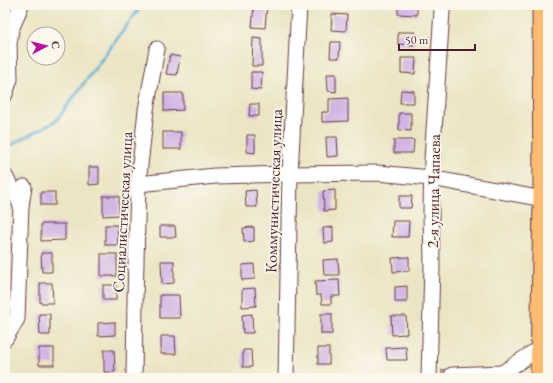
<svg xmlns="http://www.w3.org/2000/svg" width="553" height="383" viewBox="0 0 553 383" font-family="'EB Garamond',serif">
<style>
.lines{fill:none;stroke-linecap:round;stroke-linejoin:round}
.stream{stroke:#4fa6cc;stroke-width:3}
.building{fill:#d0b5e4}
.minor-casing{stroke:#623d42;stroke-width:17}
.major-casing{stroke:#623d42;stroke-width:21}
.minor{stroke:#fff;stroke-width:15}
.major{stroke:#ffbb71;stroke-width:19}
.labels{text-anchor:middle;stroke-width:3.5;stroke-linejoin:round;paint-order:stroke}
.street-label{font-size:16px;fill:#4a1f2b;stroke:#fbf7ec}
</style>
<rect width="100%" height="100%" fill="#fbf7ec"/>
<filter id="ink" filterUnits="userSpaceOnUse"><feTurbulence type="fractalNoise" baseFrequency=".025" numOctaves="2"/><feDisplacementMap in="SourceGraphic" scale="8" xChannelSelector="R" yChannelSelector="G"/><feConvolveMatrix kernelMatrix="1 2 1 2 8 2 1 2 1" color-interpolation-filters="sRGB"/></filter>
<filter id="wash" filterUnits="userSpaceOnUse"><feTurbulence type="fractalNoise" baseFrequency=".012" numOctaves="4" result="noise"/><feDisplacementMap in="SourceGraphic" scale="16" xChannelSelector="R" yChannelSelector="G"/><feGaussianBlur stdDeviation="0.9" result="paint"/><feColorMatrix in="noise" values="0 0 0 0 0 0 0 0 0 0 0 0 0 0 0 0 0 1.4 0 .05"/><feComposite in="paint" operator="in"/></filter>
<g filter="url(#wash)">
<rect width="100%" height="100%" fill="#ece5c5"/>
<g class="lines">
<!-- stream -->
<polyline class="stream" points="5,148 56,121 142,5"/>
</g>
<g id="blocks">
<!-- building -->
<g class="building">
<polygon points="254,5 267,5 265,28 252,27"/>
<polygon points="398,5 417,5 417,15 398,14"/>
<polygon points="332,14 347,15 346,31 331,30"/>
<polygon points="398,32 415,32 414,45 398,44"/>
<polygon points="253,38 262,39 262,66 252,66"/>
<polygon points="331,42 340,42 339,58 330,58"/>
<polygon points="170,55 180,57 177,75 166,74"/>
<polygon points="401,58 416,58 415,74 401,73"/>
<polygon points="251,72 262,72 261,90 251,89"/>
<polygon points="327,74 336,74 336,92 328,91"/>
<polygon points="401,90 414,91 414,103 400,103"/>
<polygon points="164,93 183,93 183,110 164,111"/>
<polygon points="348,98 348,121 322,122 322,112 329,112 329,99"/>
<polygon points="250,104 259,104 259,116 249,116"/>
<polygon points="399,113 411,113 411,131 399,130"/>
<rect x="163" y="132" width="18" height="17"/>
<polygon points="247,135 255,135 255,153 247,152"/>
<polygon points="326,137 337,137 338,156 327,157"/>
<polygon points="394,140 414,140 413,153 394,153"/>
<polygon points="89,167 99,167 99,184 89,185"/>
<polygon points="256,190 257,207 246,207 245,191"/>
<polygon points="335,190 335,210 324,211 323,191"/>
<rect x="41" y="192" width="14" height="13"/>
<polygon points="103,196 119,196 119,215 103,216"/>
<polygon points="399,196 412,196 411,208 399,208"/>
<polygon points="393,221 409,221 408,237 392,237"/>
<polygon points="41,224 65,224 65,240 41,241"/>
<polygon points="105,225 117,225 118,245 105,245"/>
<polygon points="160,226 175,226 176,237 160,237"/>
<polygon points="254,227 254,241 244,242 243,228"/>
<polygon points="333,227 333,242 324,243 323,228"/>
<polygon points="41,253 52,253 52,272 42,272"/>
<rect x="101" y="254" width="16" height="22"/>
<polygon points="409,257 409,271 393,272 392,258"/>
<polygon points="338,259 339,275 324,275 323,260"/>
<polygon points="161,261 174,261 174,283 162,284"/>
<polygon points="254,264 255,279 242,280 242,265"/>
<polygon points="339,280 340,296 331,296 331,304 322,304 321,295 316,295 315,281"/>
<polygon points="40,283 52,283 53,303 40,303"/>
<rect x="103" y="285" width="13" height="15"/>
<polygon points="407,286 407,302 395,302 395,287"/>
<polygon points="255,288 256,306 242,307 242,289"/>
<polygon points="160,295 179,295 180,318 160,318"/>
<polygon points="39,314 50,314 50,335 40,335"/>
<polygon points="252,314 253,333 243,333 242,315"/>
<rect x="321" y="314" width="11" height="20"/>
<polygon points="391,316 406,316 407,334 392,335"/>
<polygon points="115,322 115,335 98,336 98,323"/>
<polygon points="161,336 175,336 176,354 161,354"/>
<polygon points="406,347 407,360 387,360 386,348"/>
<rect x="39" y="348" width="15" height="17"/>
<rect x="318" y="348" width="11" height="16"/>
<polygon points="104,350 114,350 115,372 104,372"/>
<polygon points="243,350 251,350 252,367 243,367"/>
<rect x="442" y="370" width="4" height="8"/>
</g>
</g>
</g>
<g filter="url(#ink)">
<use href="#blocks" fill-opacity="0" stroke="#623d42" stroke-width="1"/>
<g class="lines">
<!-- minor casing -->
<g class="minor-casing">
<g id="minor">
<polyline points="5,94 10,79 9,44 11,30 21,5"/>
<polyline points="5,176 21,205"/>
<polyline points="138,184 215,176 290,174 377,173 431,178 543,199"/>
<polyline points="5,339 17,319 21,205 24,187"/>
<polyline points="452,375 502,373 540,348"/>
<polyline points="134,378 135,300 138,184 146,110 157,49"/>
<polyline points="286,378 290,174 299,5"/>
<polyline points="429,378 432,265 431,212 432,160 442,11 443,5"/>
</g>
</g>
<!-- major casing -->
<g class="major-casing">
<polyline id="major" points="540,378 543,199 542,5"/>
</g>
<!-- minor -->
<use href="#minor" class="minor"/>
<!-- major -->
<use href="#major" class="major"/>
</g>
</g>
<g class="labels">
<!-- street labels -->
<g class="street-label">
<text transform="translate(273 191) rotate(-88)" y="6">Коммунистическая улица</text>
<text transform="translate(433 191) rotate(-89)" y="6">2-я улица Чапаева</text>
<text transform="translate(122 212) rotate(-87)" y="6">Социалистическая улица</text>
</g>
</g>
<!-- margin -->
<rect width="553" height="383" fill="none" stroke="#fbf7ec" stroke-width="20"/>
<!-- north arrow -->
<g transform="translate(46 46) rotate(83)"><circle r="19" fill="#fbf7ec" stroke="#b4a19f"/>
<path d="M0-3L7 15L0 10L-7 15Z" fill="#b5179e"/>
<text y="-6" font-size="11" font-weight="bold" text-anchor="middle" fill="#4a1f2b">С</text>
</g>
<!-- scale -->
<path d="M399 44v6h76v-6" fill="none" stroke="#4a1f2b" stroke-width="2"/>
<text x="405" y="44" font-size="12" fill="#4a1f2b" stroke="#fbf7ec" stroke-width="3" paint-order="stroke">50 m</text>
</svg>
